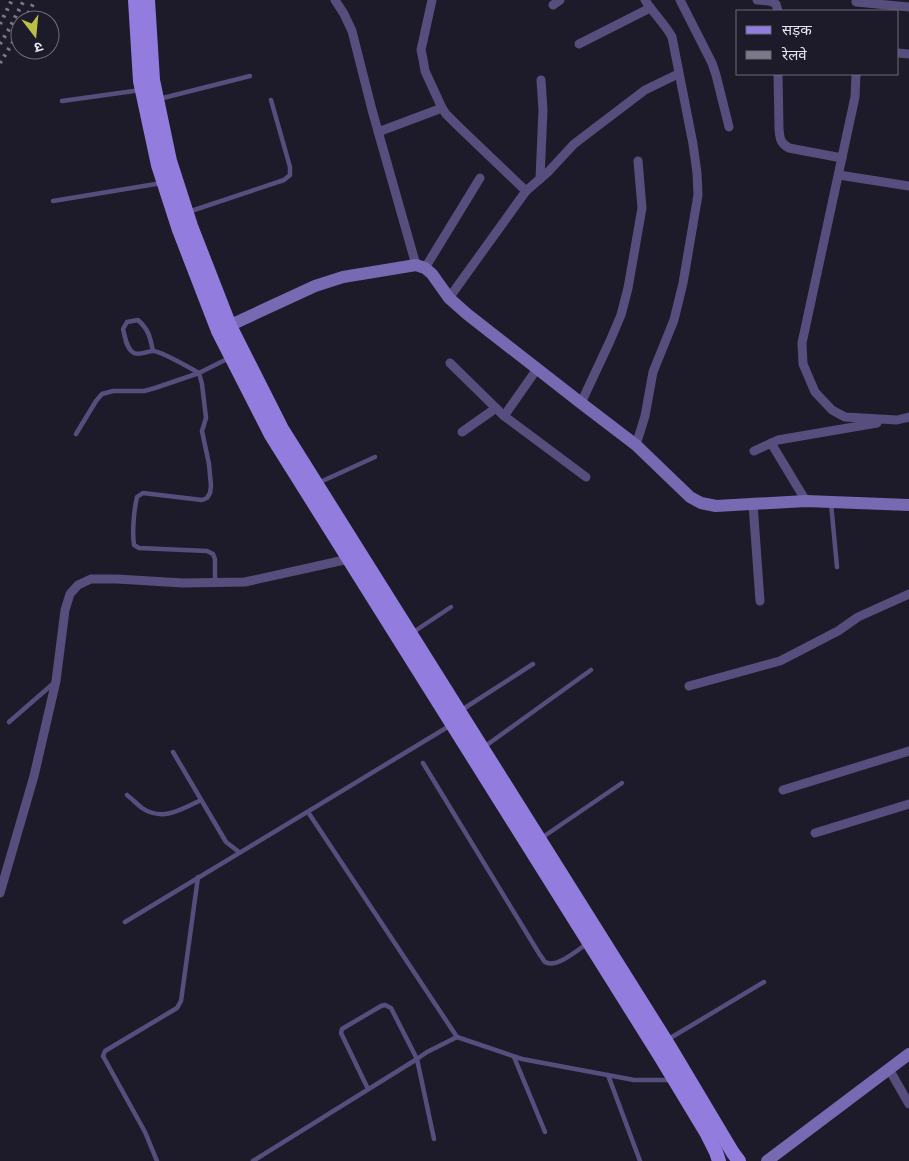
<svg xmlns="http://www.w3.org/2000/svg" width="909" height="1161" viewBox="0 0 909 1161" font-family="Helvetica,'Noto Sans Devanagari',sans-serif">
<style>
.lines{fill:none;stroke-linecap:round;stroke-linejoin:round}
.lane{stroke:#574e7d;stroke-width:4.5}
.street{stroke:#574e7d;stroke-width:9}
.secondary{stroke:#7869b3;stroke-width:12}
.primary{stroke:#927dde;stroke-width:14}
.rail{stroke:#7b7986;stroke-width:4;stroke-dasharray:2.5 5;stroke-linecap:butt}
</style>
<rect width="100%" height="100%" fill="#1d1b2a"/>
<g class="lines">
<!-- lane -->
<g class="lane">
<polyline points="159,99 250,76"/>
<polyline points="62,101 141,90"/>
<polyline points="53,201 162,183"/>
<polyline points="188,212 284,180 290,175 290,167 271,100"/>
<path d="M76,434L96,401L102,394L113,391H144L155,388L199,373C190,368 161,351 153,351C147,351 140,356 134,353C126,349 125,336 123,329L127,322L138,320C149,330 150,337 153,351"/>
<polyline points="318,483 375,457"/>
<polyline points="831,503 837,567"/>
<path d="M215,582V559L213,554L207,551L139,548L134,545C132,531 134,510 137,497L143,493L202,500L207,498L210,493L211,486L209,464L202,431L206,418L202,384L199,373L229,358"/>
<polyline points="412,633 451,607"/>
<polyline points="460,711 533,664"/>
<polyline points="9,722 55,682"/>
<polyline points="484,747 591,670"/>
<polyline points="173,752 226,842 239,852"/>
<path d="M423,763L540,955C542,957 543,960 545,962C556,969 579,949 588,943"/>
<path d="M127,795C132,799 137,804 142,808C163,822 182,809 201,800"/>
<polyline points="308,812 457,1037"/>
<polyline points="540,839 622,783"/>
<polyline points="125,922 451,725"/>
<polyline points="667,1040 764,982"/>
<polyline points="514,1057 545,1132"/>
<polyline points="608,1075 640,1161"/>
<polyline points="434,1139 417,1059 427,1052 457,1037 522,1059 634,1080 671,1080"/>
<polyline points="157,1161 145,1132 103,1056 105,1051 177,1008 181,1001 198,877"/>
<polyline points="253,1161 417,1059 391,1008 385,1005 381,1006 347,1026 342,1029 341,1033 368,1089"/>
</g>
<!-- street -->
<g class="street">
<polyline points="335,0 344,14 352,31 372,110 416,265"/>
<polyline points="432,0 423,41 421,50 423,59 425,71 442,108 446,114 457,125 526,191 449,298"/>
<polyline points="680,0 712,63 716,75 729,127"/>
<polyline points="757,0 770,1 776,4 778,11"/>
<polyline points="856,2 909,7"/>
<polyline points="553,5 560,0"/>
<polyline points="579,44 650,8"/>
<polyline points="898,53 909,54"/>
<path d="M778,74L779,129C780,139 780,143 789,148L842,158"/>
<polyline points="856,74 855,97 802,343 803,364 815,392 832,410 845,417 897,420 909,417"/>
<polyline points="378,132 442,108"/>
<polyline points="839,175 909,186"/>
<polyline points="540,179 543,110 541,80"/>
<polyline points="526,191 549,171 574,144 645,90 678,74"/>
<polyline points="425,268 480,178"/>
<polyline points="450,363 504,416 586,477"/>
<polyline points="581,403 610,341 621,315 628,288 642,208 638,161"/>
<polyline points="504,416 537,369"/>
<polyline points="462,432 496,408"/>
<polyline points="771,443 806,501"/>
<path d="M636,445L645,416L653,372L674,320L683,283L698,195L697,173L693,144L672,37C665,24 653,13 645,0"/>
<polyline points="754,451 778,440 877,423"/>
<polyline points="753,504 760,601"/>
<polyline points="689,686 780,661 838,631 858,617 909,594"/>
<polyline points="783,790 909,751"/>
<polyline points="815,833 909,804"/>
<polyline points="0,893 34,776 56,681 65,610 70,594 78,585 91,579 117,579 183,583 245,582 349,559"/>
<polyline points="889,1069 909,1104"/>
</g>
<!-- secondary -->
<g class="secondary">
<polyline points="222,329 315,286 343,277 416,265 425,268 432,274 449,298 467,314 581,403 636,445 690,497 701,503 716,506 806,501 909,505"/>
<polyline points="767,1161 909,1054"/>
</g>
<!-- primary -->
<g class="primary">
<polyline points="135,0 140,81 158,165 179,230 218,331 271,435 660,1056 707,1134 716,1152 719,1161"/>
<polyline points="148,0 153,80 170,161 191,226 230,326 282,429 671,1049 733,1153 739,1161"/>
</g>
<!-- rail -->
<g class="rail">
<polyline points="25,20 35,0"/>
<polyline points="0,24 12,0"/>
<polyline points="0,44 8,31 24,0"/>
<polyline points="0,63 20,31"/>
</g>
</g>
<!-- legend -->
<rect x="736" y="10" width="162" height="65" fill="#1d1b2a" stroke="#6d6b78"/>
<rect x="746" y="26" width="25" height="8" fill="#927dde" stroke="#6d6b78"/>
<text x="782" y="35" font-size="15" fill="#e5e4ee">सड़क</text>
<rect x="746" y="51" width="25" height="8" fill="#7b7986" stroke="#6d6b78"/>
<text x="782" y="60" font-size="15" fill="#e5e4ee">रेलवे</text>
<!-- north arrow -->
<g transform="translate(35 35) rotate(164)"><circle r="24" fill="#1d1b2a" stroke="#6d6b78"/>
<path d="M0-4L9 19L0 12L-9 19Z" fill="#bac045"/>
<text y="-8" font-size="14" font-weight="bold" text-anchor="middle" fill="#e5e4ee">उ</text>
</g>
</svg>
